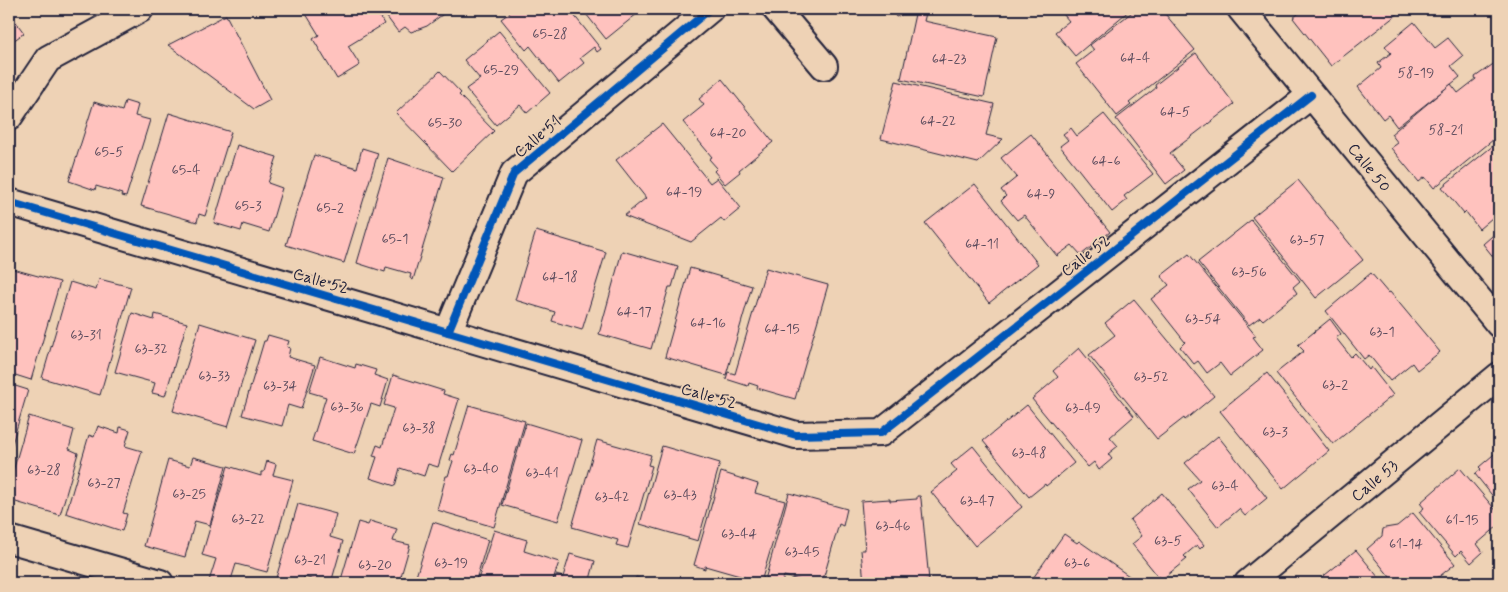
<svg xmlns="http://www.w3.org/2000/svg" width="1508" height="592" viewBox="0 0 1508 592" font-family="Mynerve,sans-serif">
<style>
.building{fill:#ffc2be;stroke:#22223b}
.lines{fill:none;stroke-linecap:round;stroke-linejoin:round}
.minor-casing{stroke:#22223b;stroke-width:30}
.minor{stroke:#eed2b5;stroke-width:26}
.cycleway-casing{stroke:#eed2b5;stroke-width:11}
.cycleway{stroke:#0057b8;stroke-width:8}
.labels{text-anchor:middle;stroke-width:4;stroke-linejoin:round;paint-order:stroke}
.number-label{font-size:14px;fill:#594a5c}
.street-label{font-size:16px;fill:#22223b;stroke:#eed2b5}
</style>
<rect width="100%" height="100%" fill="#eed2b5"/>
<filter id="ink" filterUnits="userSpaceOnUse"><feTurbulence type="fractalNoise" baseFrequency=".02" numOctaves="2"/><feDisplacementMap in="SourceGraphic" scale="10" xChannelSelector="R" yChannelSelector="G"/><feConvolveMatrix kernelMatrix="1 2 1 2 8 2 1 2 1" color-interpolation-filters="sRGB"/></filter>
<g filter="url(#ink)">
<!-- building -->
<g class="building">
<polygon points="303,9 375,9 384,24 348,46 360,65 337,79 313,39 319,35"/>
<polygon points="381,9 450,9 427,26 411,32 405,27 398,32"/>
<polygon points="515,9 569,9 601,49 597,52 594,47 580,58 584,63 559,83 530,46 526,50 501,19"/>
<polygon points="582,9 643,9 606,39"/>
<polygon points="891,9 914,9 896,17"/>
<polygon points="927,9 924,21 997,37 984,97 901,79 915,14"/>
<polygon points="1059,9 1131,9 1075,56 1055,32 1069,21"/>
<polygon points="1136,9 1147,9 1149,11 1152,9 1161,9 1195,50 1129,103 1131,105 1117,116 1076,64 1094,50 1090,45"/>
<polygon points="1304,9 1404,9 1331,66 1293,18"/>
<polygon points="226,15 270,100 254,109 168,45"/>
<polygon points="9,18 10,20 13,18 24,33 9,44"/>
<polygon points="1414,22 1435,48 1448,38 1463,56 1451,66 1460,77 1397,127 1388,115 1383,119 1358,87 1381,68 1378,63 1391,53 1385,46"/>
<polygon points="499,31 550,93 527,113 520,105 496,125 466,89 480,79 464,60"/>
<polygon points="1196,53 1234,104 1170,153 1184,170 1166,184 1116,119 1156,88 1155,85"/>
<polygon points="1499,60 1499,119 1492,124 1499,135 1434,188 1425,177 1419,182 1391,148 1398,143 1391,134 1451,84 1458,93 1476,79 1475,77"/>
<polygon points="440,71 461,93 459,95 494,131 452,171 396,113"/>
<polygon points="722,79 773,142 739,170 740,172 725,184 714,171 717,168 709,159 712,157 683,122 704,105 699,99"/>
<polygon points="896,81 994,104 986,135 1003,139 978,163 881,139"/>
<polygon points="125,101 138,105 135,116 150,120 126,197 121,196 122,194 96,186 95,190 69,181 94,102 122,111"/>
<polygon points="169,113 231,132 205,216 199,214 197,222 141,206"/>
<polygon points="1104,114 1153,174 1124,196 1127,200 1112,212 1060,146 1068,140 1063,134 1071,128 1077,136"/>
<polygon points="662,124 710,183 717,178 741,208 724,222 721,218 691,242 624,216 646,198 616,160"/>
<polygon points="1031,134 1110,232 1081,255 1072,245 1057,256 1024,215 1017,220 1001,201 1006,196 1001,190 1017,177 1001,158"/>
<polygon points="1499,141 1499,212 1479,229 1466,212 1464,214 1442,187"/>
<polygon points="237,145 277,157 268,183 282,188 269,232 243,224 241,231 214,223"/>
<polygon points="362,148 378,153 344,263 286,245 314,155 357,168"/>
<polygon points="388,158 444,177 413,280 410,278 411,274 386,267 385,272 357,263"/>
<polygon points="1298,180 1363,260 1316,298 1252,217"/>
<polygon points="975,184 1038,264 989,303 925,223"/>
<polygon points="1251,220 1300,281 1293,287 1297,293 1263,320 1260,317 1249,325 1198,262"/>
<polygon points="1499,230 1499,264 1483,244"/>
<polygon points="536,231 606,252 582,330 552,321 555,312 515,300"/>
<polygon points="622,251 678,267 672,287 669,287 651,349 599,334"/>
<polygon points="1189,254 1256,336 1253,337 1263,350 1230,376 1220,363 1207,373 1198,361 1194,364 1180,347 1185,342 1151,299 1169,285 1161,276"/>
<polygon points="9,268 60,282 31,380 9,373"/>
<polygon points="690,268 752,286 726,375 665,357"/>
<polygon points="766,268 828,285 795,399 757,388 758,386 749,383 748,386 726,379 728,372 735,374"/>
<polygon points="1371,273 1388,293 1390,292 1440,352 1417,370 1412,363 1390,381 1369,355 1364,359 1326,311"/>
<polygon points="99,279 131,287 100,395 42,378 70,282 96,290"/>
<polygon points="1134,299 1214,396 1185,420 1184,418 1157,439 1089,355 1115,335 1105,323"/>
<polygon points="132,313 154,320 155,314 187,323 165,396 152,393 155,383 115,372"/>
<polygon points="1330,319 1341,334 1336,338 1351,357 1355,353 1369,370 1371,367 1393,395 1333,444 1276,373 1304,351 1298,345"/>
<polygon points="200,323 255,340 228,427 173,411"/>
<polygon points="268,335 289,341 287,347 290,348 288,357 315,365 301,409 288,405 282,426 242,415 264,341 266,341"/>
<polygon points="1079,348 1134,416 1110,437 1118,446 1108,454 1112,459 1099,470 1094,462 1088,467 1032,399 1058,377 1053,371"/>
<polygon points="320,357 355,368 356,364 376,370 374,375 388,380 380,407 371,404 354,454 312,441 326,397 309,392"/>
<polygon points="1267,373 1329,451 1283,489 1220,411"/>
<polygon points="393,375 444,391 443,394 459,399 438,467 428,464 424,476 400,468 395,486 370,478 377,457 373,456 377,445 382,447 394,408 384,405"/>
<polygon points="9,384 28,390 9,454"/>
<polygon points="469,405 525,421 494,527 437,510 446,476 448,476 453,461 450,460 452,454 454,455"/>
<polygon points="1027,405 1074,463 1046,486 1045,484 1029,497 983,441"/>
<polygon points="29,416 74,430 69,449 78,453 60,515 9,500 9,485"/>
<polygon points="526,423 582,440 558,521 502,505"/>
<polygon points="98,426 119,433 120,427 130,430 125,446 142,451 123,513 127,514 122,531 66,513 89,435 94,437"/>
<polygon points="1218,436 1267,498 1245,516 1239,509 1218,527 1188,489 1200,480 1185,463"/>
<polygon points="597,440 651,455 648,465 652,466 628,548 616,545 618,540 572,527"/>
<polygon points="662,446 720,463 698,541 640,524"/>
<polygon points="973,446 1022,507 975,546 931,492 957,471 951,464"/>
<polygon points="1499,450 1499,504 1475,474 1481,469 1479,467"/>
<polygon points="193,457 226,466 210,525 195,521 185,557 144,546 168,460 190,466"/>
<polygon points="267,461 276,464 273,475 293,480 267,572 236,564 230,583 217,583 209,581 216,559 202,555 228,466 261,476 261,472 264,472"/>
<polygon points="1460,468 1499,514 1499,525 1477,544 1483,552 1471,563 1461,551 1456,556 1419,512 1424,508 1420,503"/>
<polygon points="721,472 758,484 755,493 785,501 761,582 705,566 705,569 694,565"/>
<polygon points="789,493 847,509 843,526 839,524 822,583 809,583 784,576 782,583 765,580"/>
<polygon points="1162,493 1204,545 1200,549 1197,545 1184,556 1187,559 1161,580 1132,544 1142,536 1130,520"/>
<polygon points="917,496 920,496 921,499 929,580 892,583 864,583 861,550 865,550 861,501 890,499 890,501 917,499"/>
<polygon points="298,504 336,514 330,537 343,541 331,583 325,583 304,577 302,583 293,583 276,578"/>
<polygon points="1413,513 1455,564 1431,583 1395,583 1367,549 1382,536 1383,529 1385,528 1397,526"/>
<polygon points="370,521 397,529 393,541 410,545 399,583 340,583 358,522 368,525"/>
<polygon points="433,522 488,540 475,583 414,583"/>
<polygon points="494,530 527,540 524,551 559,562 552,583 477,583"/>
<polygon points="1064,534 1077,543 1079,541 1139,583 1034,583 1031,581"/>
<polygon points="1356,550 1383,583 1315,583"/>
<polygon points="570,554 595,561 589,583 554,583 556,575 563,577"/>
<polygon points="636,577 656,583 634,583"/>
</g>
<g class="lines">
<!-- minor casing -->
<g class="minor-casing">
<g id="minor">
<polyline points="776,9 824,66"/>
<polyline points="1241,9 1499,324"/>
<polyline points="9,117 48,59 140,9"/>
<polyline points="9,202 796,435 881,433 1311,95"/>
<polyline points="448,332 514,173 710,9"/>
<polyline points="9,539 160,583"/>
<polyline points="1248,583 1499,376"/>
</g>
</g>
<!-- minor -->
<use href="#minor" class="minor"/>
<!-- cycleway casing -->
<g class="cycleway-casing">
<g id="cycleway">
<polyline points="9,202 796,435 881,433 1311,95"/>
<polyline points="448,332 514,173 710,9"/>
</g>
</g>
<!-- cycleway -->
<use href="#cycleway" class="cycleway"/>
</g>
</g>
<g class="labels">
<!-- number labels -->
<g class="number-label">
<text x="550" y="38">65-28</text>
<text x="1135" y="62">64-4</text>
<text x="949" y="63">64-23</text>
<text x="501" y="74">65-29</text>
<text x="1416" y="77">58-19</text>
<text x="1175" y="116">64-5</text>
<text x="938" y="125">64-22</text>
<text x="445" y="127">65-30</text>
<text x="1446" y="134">58-21</text>
<text x="728" y="137">64-20</text>
<text x="109" y="156">65-5</text>
<text x="1106" y="165">64-6</text>
<text x="186" y="174">65-4</text>
<text x="684" y="196">64-19</text>
<text x="1041" y="198">64-9</text>
<text x="248" y="210">65-3</text>
<text x="330" y="212">65-2</text>
<text x="395" y="243">65-1</text>
<text x="1307" y="244">63-57</text>
<text x="982" y="248">64-11</text>
<text x="1249" y="276">63-56</text>
<text x="560" y="281">64-18</text>
<text x="634" y="316">64-17</text>
<text x="1203" y="323">63-54</text>
<text x="708" y="327">64-16</text>
<text x="782" y="333">64-15</text>
<text x="1382" y="336">63-1</text>
<text x="86" y="339">63-31</text>
<text x="151" y="353">63-32</text>
<text x="214" y="380">63-33</text>
<text x="1151" y="381">63-52</text>
<text x="1335" y="389">63-2</text>
<text x="280" y="390">63-34</text>
<text x="347" y="411">63-36</text>
<text x="1083" y="412">63-49</text>
<text x="419" y="432">63-38</text>
<text x="1275" y="436">63-3</text>
<text x="1029" y="457">63-48</text>
<text x="481" y="473">63-40</text>
<text x="44" y="474">63-28</text>
<text x="542" y="477">63-41</text>
<text x="104" y="487">63-27</text>
<text x="1225" y="490">63-4</text>
<text x="189" y="498">63-25</text>
<text x="680" y="499">63-43</text>
<text x="612" y="501">63-42</text>
<text x="977" y="505">63-47</text>
<text x="248" y="523">63-22</text>
<text x="1462" y="524">61-15</text>
<text x="893" y="530">63-46</text>
<text x="739" y="538">63-44</text>
<text x="1168" y="545">63-5</text>
<text x="1406" y="548">61-14</text>
<text x="802" y="556">63-45</text>
<text x="310" y="564">63-21</text>
<text x="451" y="567">63-19</text>
<text x="1077" y="567">63-6</text>
<text x="375" y="569">63-20</text>
</g>
<!-- street labels -->
<g class="street-label">
<text transform="translate(537 136) rotate(-40)" y="6">Calle 51</text>
<text transform="translate(1370 167) rotate(51)" y="6">Calle 50</text>
<text transform="translate(1085 255) rotate(-38)" y="6">Calle 52</text>
<text transform="translate(321 280) rotate(16)" y="6">Calle 52</text>
<text transform="translate(709 395) rotate(16)" y="6">Calle 52</text>
<text transform="translate(1374 480) rotate(-40)" y="6">Calle 53</text>
</g>
</g>
<!-- margin -->
<rect width="1508" height="592" fill="none" stroke="#eed2b5" stroke-width="30"/>
<rect x="15" y="15" width="1478" height="562" fill="none" stroke="#22223b" stroke-width="2" filter="url(#ink)"/>
</svg>
